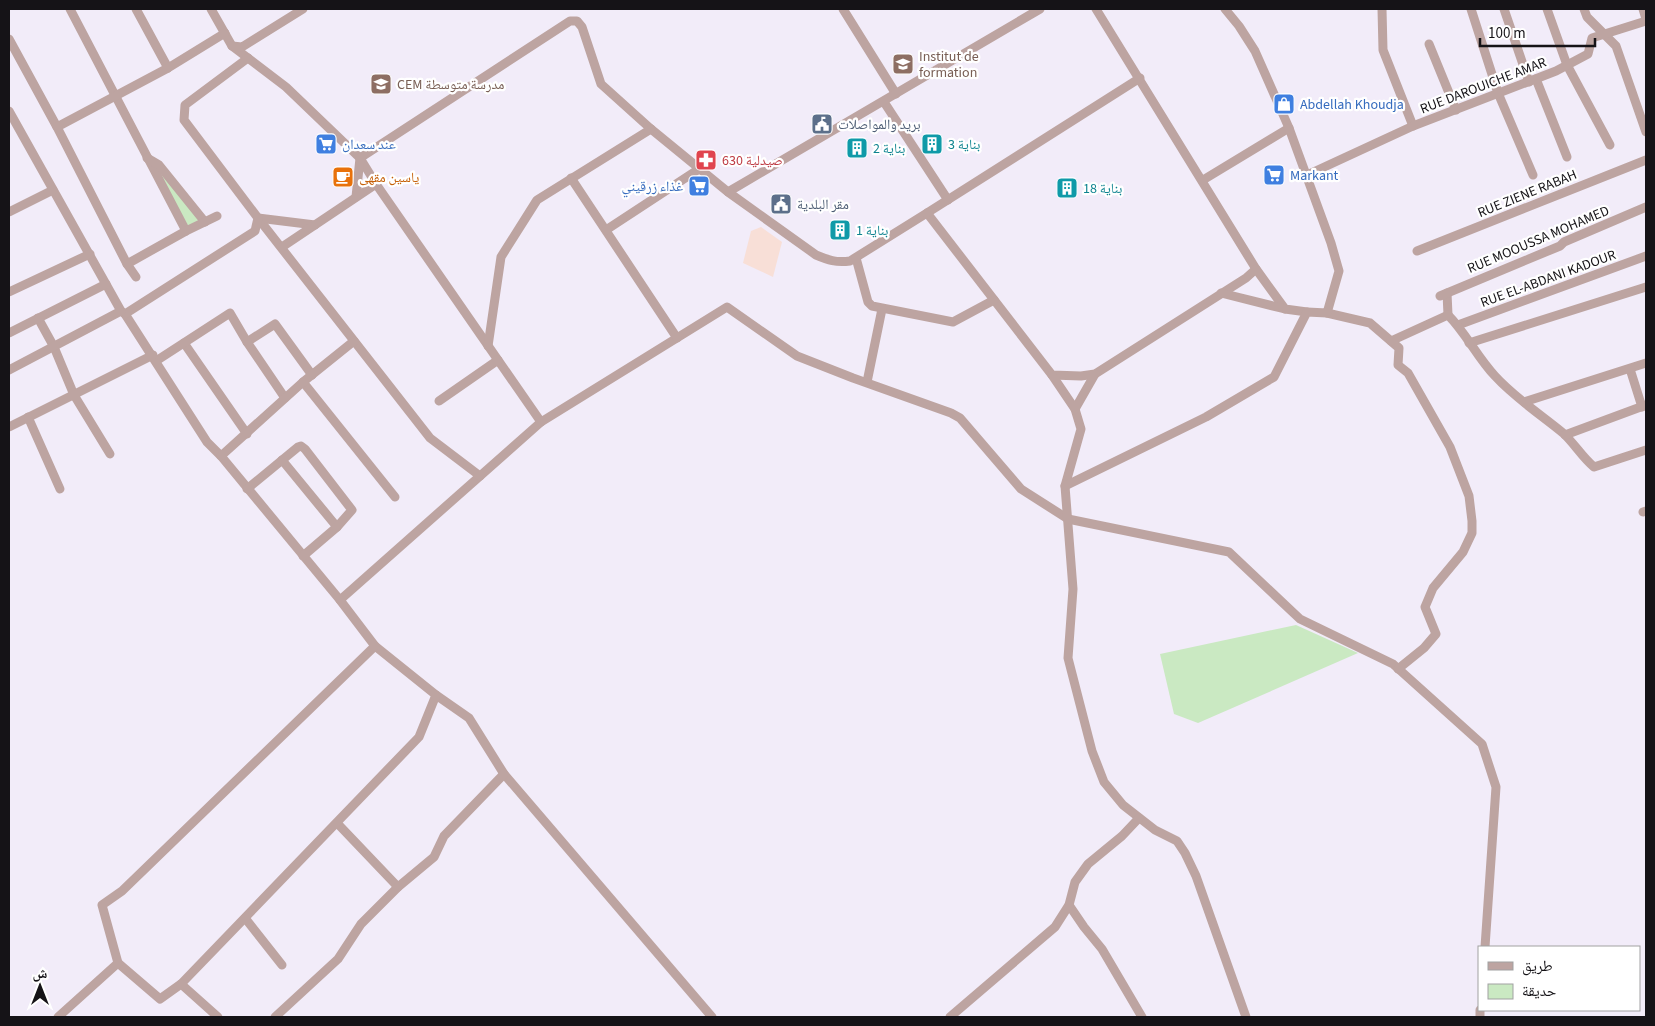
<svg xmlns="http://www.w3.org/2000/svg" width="1655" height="1026" viewBox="0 0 1655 1026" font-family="'Source Sans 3','Noto Naskh Arabic',sans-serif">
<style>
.medical{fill:#f8dfd7}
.green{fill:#cae9c2}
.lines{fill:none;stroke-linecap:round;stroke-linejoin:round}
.minor{stroke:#bda4a1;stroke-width:9}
.labels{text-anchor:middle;stroke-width:4.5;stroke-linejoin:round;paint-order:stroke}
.education-label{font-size:14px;fill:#785e54;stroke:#fff;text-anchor:start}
.street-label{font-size:14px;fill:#151317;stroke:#fff}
.shop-label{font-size:14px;fill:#366cbe;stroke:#fff;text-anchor:start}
.service-label{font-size:14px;fill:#4e5e75;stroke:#fff;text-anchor:start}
.culture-label{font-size:14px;fill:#0d838f;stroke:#fff;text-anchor:start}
.health-label{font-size:14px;fill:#be3a42;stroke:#fff;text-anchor:start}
.food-label{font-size:14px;fill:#c56008;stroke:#fff;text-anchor:start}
</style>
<rect width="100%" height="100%" fill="#f2ecf9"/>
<!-- medical -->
<polygon class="medical" points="761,227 782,242 773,277 743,263 751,231"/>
<!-- green -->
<g class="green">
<polygon points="156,167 203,218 188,226"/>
<polygon points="1296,625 1358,653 1198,723 1174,714 1160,654"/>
</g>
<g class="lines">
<!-- minor -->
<g class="minor">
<polyline points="70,9 186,231"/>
<polyline points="136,9 168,68"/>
<polyline points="211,9 232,46 286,87 360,158 376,184 541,422"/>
<polyline points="843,9 896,94"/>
<polyline points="1096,9 1256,269"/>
<polyline points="1382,9 1383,50 1413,126"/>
<polyline points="1471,9 1498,93 1533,175"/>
<polyline points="1504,9 1529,82"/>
<polyline points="1547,9 1567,65 1610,145"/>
<polyline points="1584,9 1587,17 1616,46 1646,132"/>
<polyline points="1643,9 1646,19"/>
<polyline points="9,39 57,127 127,264 136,277"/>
<polyline points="1429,44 1456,110"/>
<polyline points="232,46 242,47 303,9"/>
<polyline points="1536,79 1567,157"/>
<polyline points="884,102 948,200"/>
<polyline points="9,111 121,311 125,314 207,442 221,456 340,600 541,422 727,307 797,356 853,378 951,413 960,418 1021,489 1068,519 1229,552 1300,619 1393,664 1482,744 1496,787 1485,947"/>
<polyline points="57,127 168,68 225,33"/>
<polyline points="147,158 159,165 205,222"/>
<polyline points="1307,175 1413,126 1556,71 1588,54 1592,38 1646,21"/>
<polyline points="571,178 677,338"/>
<polyline points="1203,180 1289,128"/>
<polyline points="728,192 1040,9"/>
<path d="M356,197L360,158L570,21H577L582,27L601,84L651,129L728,192L816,255C828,260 836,263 850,261L927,213L1052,375L1081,376L1095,374L1246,278L1256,269L1285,309L1307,312"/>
<polyline points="9,212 53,190"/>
<polyline points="927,213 1140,78"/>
<polyline points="258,218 430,438 480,476"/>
<polyline points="258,218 315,225"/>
<polyline points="606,230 699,169"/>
<polyline points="282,247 376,184"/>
<polyline points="1417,251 1646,160"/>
<polyline points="856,258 868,302 872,306 953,322 994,300"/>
<polyline points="127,264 186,231 217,216"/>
<polyline points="9,292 90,254"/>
<polyline points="1221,293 1285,309"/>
<polyline points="1447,293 1448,315"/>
<polyline points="1440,296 1560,246 1564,242 1646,207"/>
<polyline points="1327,313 1370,323 1399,348 1398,365 1408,373 1450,447 1469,496 1472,521 1472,533 1463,552 1433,588 1425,607 1436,634 1424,648 1398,669"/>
<polyline points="125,314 255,231 258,218 184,120 185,105 248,58"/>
<polyline points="38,318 54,347 74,395 110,454"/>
<polyline points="1458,325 1646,256"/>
<polyline points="9,333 106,284"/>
<path d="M1391,341L1448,315C1466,333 1477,357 1495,376C1515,398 1540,414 1563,433C1574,443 1582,457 1594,467L1646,450"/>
<polyline points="247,342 275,324 312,375"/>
<polyline points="184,343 247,434"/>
<polyline points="1469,343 1646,287"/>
<polyline points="488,346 501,257 537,200 651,129"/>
<polyline points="156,361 230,313 247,342 285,398"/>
<polyline points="1630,369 1642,407"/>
<polyline points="9,370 121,311"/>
<polyline points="1052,375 1075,409 1081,429 1065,486 1073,589 1068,658 1092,751 1104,782 1123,805 1155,830 1177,841 1185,853 1196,876 1246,1017"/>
<polyline points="303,382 395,497"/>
<polyline points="867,382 882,309"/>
<polyline points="439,401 498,360"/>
<polyline points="1524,402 1646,363"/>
<polyline points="1075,409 1095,374"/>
<polyline points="28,417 60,489"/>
<polyline points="9,427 153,355"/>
<polyline points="1565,435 1646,405"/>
<polyline points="221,456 303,382 354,341"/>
<polyline points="282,460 337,527"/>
<polyline points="1065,486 1206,417 1274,377 1307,312 1327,313 1339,271 1331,243 1289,128 1255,51 1239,26 1225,9"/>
<polyline points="247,489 298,447 301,446 305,449 352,510 337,527 303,556"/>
<polyline points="1643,512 1646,511"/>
<polyline points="436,695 469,718 504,774 712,1017"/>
<polyline points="337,823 398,887"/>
<polyline points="1069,905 1084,927 1102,949 1142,1017"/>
<polyline points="245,918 282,965"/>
<polyline points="118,963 160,999 181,984 419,737 436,695 375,646"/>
<polyline points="181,984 218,1017"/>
<polyline points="58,1017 118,963 102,905 122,891 375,646 340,600"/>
<polyline points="275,1017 338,959 361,924 398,887 434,857 444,836 504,774"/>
<polyline points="950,1017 1055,927 1069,905 1075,882 1088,864 1122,836 1139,818"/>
<polyline points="1480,1017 1480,1010"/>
</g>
</g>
<!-- icons -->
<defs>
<g id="university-square" transform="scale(1.125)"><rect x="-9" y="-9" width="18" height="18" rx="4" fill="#8d6e63" stroke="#fff"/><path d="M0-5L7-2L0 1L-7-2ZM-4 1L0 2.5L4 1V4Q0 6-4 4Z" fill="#fff"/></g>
<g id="school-square" transform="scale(1.125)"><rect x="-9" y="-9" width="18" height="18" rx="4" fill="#8d6e63" stroke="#fff"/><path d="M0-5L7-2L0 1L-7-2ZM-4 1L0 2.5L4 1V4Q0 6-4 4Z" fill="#fff"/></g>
<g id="shop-square" transform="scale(1.125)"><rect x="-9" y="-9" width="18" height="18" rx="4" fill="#3f7fe0" stroke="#fff"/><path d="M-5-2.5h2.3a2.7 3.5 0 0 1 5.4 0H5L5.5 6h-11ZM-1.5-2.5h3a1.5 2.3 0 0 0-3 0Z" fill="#fff"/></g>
<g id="civic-square" transform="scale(1.125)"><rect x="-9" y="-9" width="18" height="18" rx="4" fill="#5c6f8a" stroke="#fff"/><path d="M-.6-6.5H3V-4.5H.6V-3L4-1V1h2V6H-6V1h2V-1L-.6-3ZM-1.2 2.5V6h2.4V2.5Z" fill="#fff"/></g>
<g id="supermarket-square" transform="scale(1.125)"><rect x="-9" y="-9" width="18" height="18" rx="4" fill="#3f7fe0" stroke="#fff"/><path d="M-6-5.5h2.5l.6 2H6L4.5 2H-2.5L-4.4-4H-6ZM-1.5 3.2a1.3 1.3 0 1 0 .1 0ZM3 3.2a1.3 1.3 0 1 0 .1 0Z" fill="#fff"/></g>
<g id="building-square" transform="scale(1.125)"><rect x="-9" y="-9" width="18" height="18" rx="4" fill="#0f9aa8" stroke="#fff"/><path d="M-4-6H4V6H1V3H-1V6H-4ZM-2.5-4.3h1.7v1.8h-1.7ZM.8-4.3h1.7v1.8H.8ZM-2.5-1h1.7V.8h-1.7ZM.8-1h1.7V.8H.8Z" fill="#fff"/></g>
<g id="pharmacy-square" transform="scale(1.125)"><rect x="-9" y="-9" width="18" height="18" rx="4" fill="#e0444e" stroke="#fff"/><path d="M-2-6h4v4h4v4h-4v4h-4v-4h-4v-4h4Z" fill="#fff"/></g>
<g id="cafe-square" transform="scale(1.125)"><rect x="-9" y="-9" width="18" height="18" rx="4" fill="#e8710a" stroke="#fff"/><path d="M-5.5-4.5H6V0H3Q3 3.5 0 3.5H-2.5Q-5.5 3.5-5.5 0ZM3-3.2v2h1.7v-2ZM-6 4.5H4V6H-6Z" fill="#fff"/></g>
</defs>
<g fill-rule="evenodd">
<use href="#university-square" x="903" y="64"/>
<use href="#school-square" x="381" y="84"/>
<use href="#shop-square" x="1284" y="104"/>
<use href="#civic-square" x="822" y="124"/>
<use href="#supermarket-square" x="326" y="144"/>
<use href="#building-square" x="932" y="144"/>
<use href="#building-square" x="857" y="148"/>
<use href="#pharmacy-square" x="706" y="160"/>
<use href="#supermarket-square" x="1274" y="175"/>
<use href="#cafe-square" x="343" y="177"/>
<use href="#supermarket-square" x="699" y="186"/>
<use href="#building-square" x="1067" y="188"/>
<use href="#civic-square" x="781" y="204"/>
<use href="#building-square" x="840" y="230"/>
</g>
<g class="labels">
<!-- education labels -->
<g class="education-label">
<text x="919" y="61">Institut de<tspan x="919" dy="16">formation</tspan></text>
<text x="397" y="89">CEM مدرسة متوسطة</text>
</g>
<!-- street labels -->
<g class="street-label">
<text transform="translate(1483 85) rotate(-21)" y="5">RUE DAROUICHE AMAR</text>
<text transform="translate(1527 193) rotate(-22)" y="5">RUE ZIENE RABAH</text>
<text transform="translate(1538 239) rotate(-23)" y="5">RUE MOOUSSA MOHAMED</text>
<text transform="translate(1548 278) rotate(-20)" y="5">RUE EL-ABDANI KADOUR</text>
</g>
<!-- shop labels -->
<g class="shop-label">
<text x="1300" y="109">Abdellah Khoudja</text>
<text x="342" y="149">عند سعدان</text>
<text x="1290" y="180">Markant</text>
<text x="683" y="191" text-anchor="end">غذاء زرقيني</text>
</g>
<!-- service labels -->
<g class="service-label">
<text x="838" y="129">بريد والمواصلات</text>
<text x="797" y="209">مقر البلدية</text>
</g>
<!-- culture labels -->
<g class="culture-label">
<text x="948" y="149">بناية 3</text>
<text x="873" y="153">بناية 2</text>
<text x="1083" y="193">بناية 18</text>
<text x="856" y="235">بناية 1</text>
</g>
<!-- health labels -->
<g class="health-label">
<text x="722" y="165">صيدلية 630</text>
</g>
<!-- food labels -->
<g class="food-label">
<text x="359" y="182">ياسين مقهى</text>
</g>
</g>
<!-- border -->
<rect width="1655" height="1026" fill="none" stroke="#151317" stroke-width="20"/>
<!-- legend -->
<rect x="1478" y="946" width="162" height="65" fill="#ffffff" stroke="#a1a1a2"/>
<rect x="1488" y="962" width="25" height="8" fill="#bda4a1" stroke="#a1a1a2"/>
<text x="1522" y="971" font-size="15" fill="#151317">طريق</text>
<rect x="1488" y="984" width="25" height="15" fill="#cae9c2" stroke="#a1a1a2"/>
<text x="1522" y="996" font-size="15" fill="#151317">حديقة</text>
<!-- north arrow -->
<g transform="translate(40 986)" stroke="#ffffff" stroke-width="4" paint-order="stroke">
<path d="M0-4L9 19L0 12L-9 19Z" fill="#151317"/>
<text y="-8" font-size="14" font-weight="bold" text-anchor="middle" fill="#151317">ش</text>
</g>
<!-- scale -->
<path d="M1480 38v8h115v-8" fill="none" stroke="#151317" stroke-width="2.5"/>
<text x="1488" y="38" font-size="15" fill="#151317" stroke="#ffffff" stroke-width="4" paint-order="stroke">100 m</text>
</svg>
